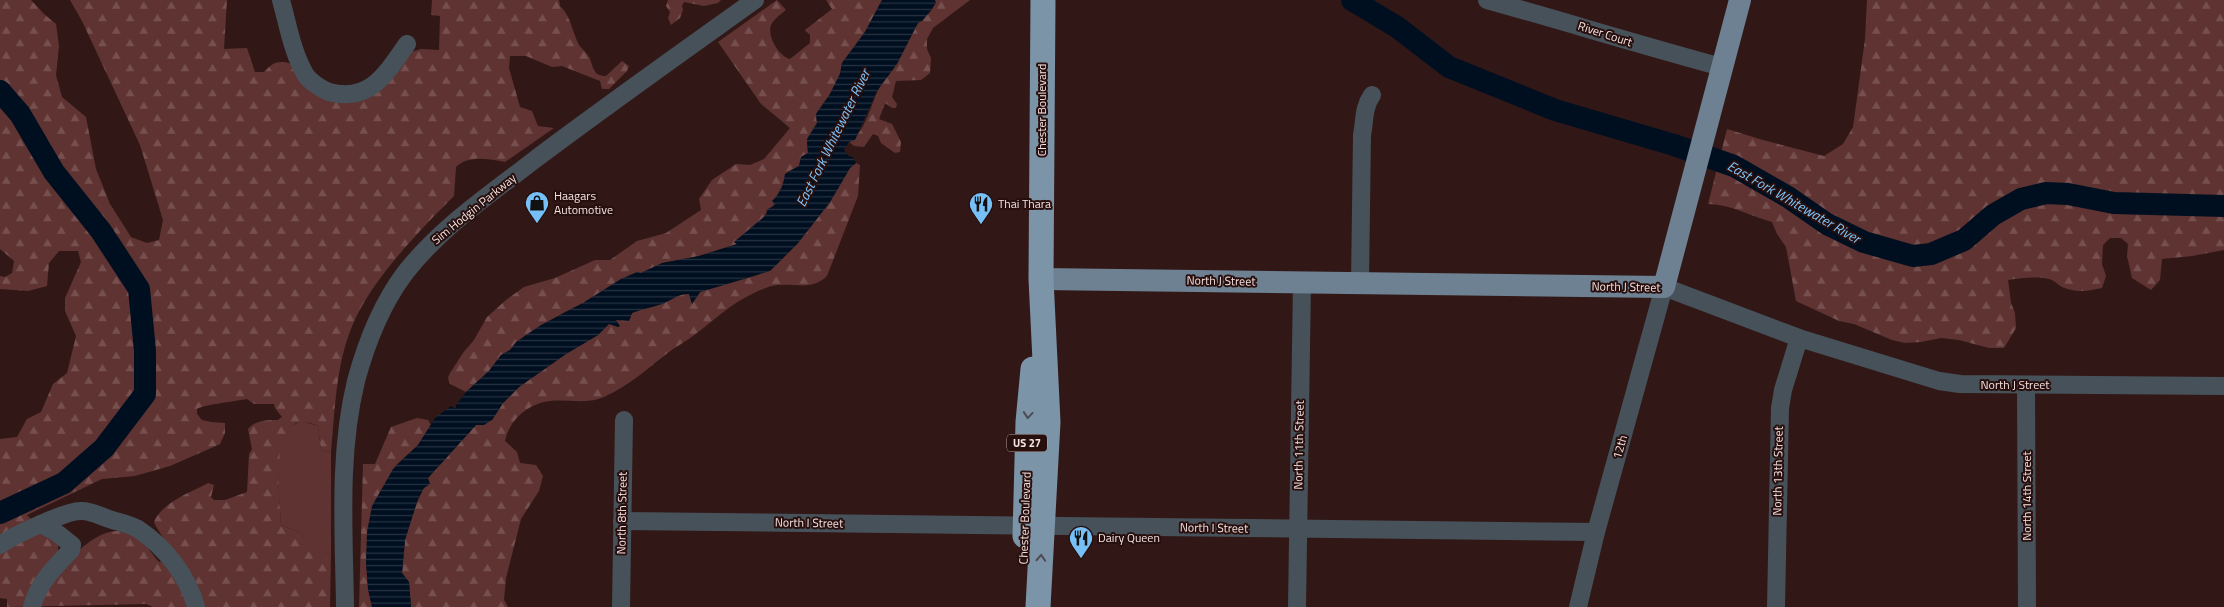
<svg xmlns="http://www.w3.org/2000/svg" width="2224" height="607" viewBox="0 0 2224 607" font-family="'Titillium Web',sans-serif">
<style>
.green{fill:#5e3331}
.forest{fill:url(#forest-firs);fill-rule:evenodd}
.water{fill:url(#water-rules)}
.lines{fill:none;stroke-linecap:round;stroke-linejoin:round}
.river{stroke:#000f20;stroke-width:22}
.minor{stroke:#475159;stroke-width:18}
.major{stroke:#6d8192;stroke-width:22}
.highway{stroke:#7c94a8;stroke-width:25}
.oneway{stroke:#4d4b53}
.labels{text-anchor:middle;stroke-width:4;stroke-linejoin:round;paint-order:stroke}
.shield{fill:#270f0e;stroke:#b8a3a2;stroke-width:1}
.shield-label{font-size:11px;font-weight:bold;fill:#f6e3e2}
.street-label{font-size:12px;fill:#f6e3e2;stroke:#270f0e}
.poi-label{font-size:12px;fill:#f6e3e2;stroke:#270f0e;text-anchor:start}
.water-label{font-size:14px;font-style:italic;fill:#7dc7ff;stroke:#270f0e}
</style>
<defs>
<pattern id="forest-firs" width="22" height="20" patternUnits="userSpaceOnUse" patternTransform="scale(1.25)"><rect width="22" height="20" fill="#5e3331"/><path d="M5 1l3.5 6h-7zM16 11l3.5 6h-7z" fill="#76504f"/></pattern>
<pattern id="water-rules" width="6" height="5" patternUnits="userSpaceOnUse" patternTransform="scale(1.25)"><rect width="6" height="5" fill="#000f20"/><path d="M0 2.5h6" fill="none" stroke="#263240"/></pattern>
</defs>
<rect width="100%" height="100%" fill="#311817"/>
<!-- green -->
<path class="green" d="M302,421L318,426L321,450L331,452V553L316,552L299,532L281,525C280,502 271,442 291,426C294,424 299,423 302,421Z"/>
<!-- forest -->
<g class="forest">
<path d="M0,0H31L44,14L56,24L59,46L56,75L62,97L86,117L96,169L110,204L131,237L147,243L159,240L163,220L140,145L82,21L70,0H227L224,49L247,48L255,72H264C269,67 273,62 281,62C296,60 332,90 346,99L408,53L421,49L439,50L440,16L431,15L432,0H559L560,6C571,16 572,32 579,45C582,49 587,53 589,57C594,67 592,76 606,76L622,61L629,66L627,71L609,89H602L600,81L562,66L552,67L526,56H510L509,68L520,107L532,111L538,126L554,128L505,162C488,159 469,155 456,167L454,196C420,230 372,279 353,324C336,363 335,410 331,452L321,450L318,426C266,401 280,500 281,525L299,532L316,551L331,553L330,607H153L146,604L7,607V599L0,598V439L17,437L27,419L41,412L53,384L67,373L76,336L65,311V298L81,262L78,251H59L49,263L47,286L28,291L0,289V276L5,277L12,273L14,261L0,249ZM247,399L254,404H274L275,408L282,417L278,420C267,420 256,420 248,429L252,449L249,454L247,492L225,500H214L211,497L214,485L208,483C190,493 162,502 154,522C160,536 170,543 175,559L159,562C153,556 148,546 141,541C114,518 91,540 70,558L58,556V544L37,526L27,515L102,479L135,476L170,466L209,449L220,444L225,433V423L211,422L202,420L197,414V409C202,405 237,401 247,399Z"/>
<polygon points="668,0 721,0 718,3 704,6 684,2 682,6 683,10 680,18 671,25 668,18 670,12 666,6"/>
<path d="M777,0L786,10C781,14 774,19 771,25C767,37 779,56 790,59L810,43V35L805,30L832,9L826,0H882L865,32L842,63L840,74L830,94L816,114L817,123L807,143L808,153L801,157L799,166L787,172L784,183L775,199V204L767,210C764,224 744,234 734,242L737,244L699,256L663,263L641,273L621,279L583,303L563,313L526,335L510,350L501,355L489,371L466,392L450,384L448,378L450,373L463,353L474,340L487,317L506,300L524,287L555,278L595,260H610L637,241L666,233L701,210L699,199L712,180L736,164L750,165L764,159L790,128L761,104L718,42Z"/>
<path d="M935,0H970L933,28L927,39V49L931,58L930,73L921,80L896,81L892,97L897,104L896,108H892L885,103L879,119L892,124L901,142L900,152L895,153L881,143L878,136L873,134L864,147L854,146L849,142C866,134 872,98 882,83C887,75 894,69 898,61C904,51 911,31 918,23C925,17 936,9 935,0Z"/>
<path d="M1867,0H2224V250L2192,256L2162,259L2160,280L2151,290L2132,278L2127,256L2128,244L2121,238H2110L2103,245L2102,264L2106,276L2102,288C2089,291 2075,293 2062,287C2057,284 2054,280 2049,279C2036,276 2021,278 2008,280L2011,303L2015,313L2016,328L2004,348H1989L1959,340L1941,338L1921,342L1905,343L1892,340L1854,324L1839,321L1796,301L1786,247L1777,234L1772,222C1751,216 1729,204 1708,204L1727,129L1763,140L1824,156L1843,144L1853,127L1865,39Z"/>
<path d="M856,163L860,165L858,196L827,276C811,291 797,283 777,285C769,286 760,290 752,294C731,304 715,319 697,333C687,341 675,347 665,355C646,370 628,386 606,396C588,405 569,399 550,401C529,403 509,420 505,441L517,452L520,463L536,465L543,476L539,491L521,519L506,578L504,600L508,607H411L409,582L402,573L405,540L415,507L428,478L476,425L492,420L503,403L519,387L566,354L598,335L609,323L618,327L616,320L630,319L632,313L650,306L658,305L681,294H689L692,304L700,292L758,275L775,266L798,243L830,202L850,168Z"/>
<polygon points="417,418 428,420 431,425 418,445 397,464 371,512 366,562 368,589 372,607 359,607 363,464 375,464 391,427"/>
</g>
<!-- water -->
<path class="water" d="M882,0H935L936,3L922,21L918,23L897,64L877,91L855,140L849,142L844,150L849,156L853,157L856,163L850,168L830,202L798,243L770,271L700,292L692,304L689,294C676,294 670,302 659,305C650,308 642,309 632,313L629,321L616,320L620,326L618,327L609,324L598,335L566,354L519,387L503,403L492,420L484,425H476L428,478L430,484L424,488L418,499L405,540L402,573L409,582L411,607H372L368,589L366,562L367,532L372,506L393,469L418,445L435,418L451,406L456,409V405L466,392L489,371L501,355L510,350L516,342L541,325L583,303L621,279L637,272L641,273L662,263L699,256L737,244L734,242L766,215L768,209L773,207L775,204L772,201C781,193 783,185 785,174L799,166L801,157L808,153L807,139L817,123L816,114L830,94L840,74L842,63L865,32Z"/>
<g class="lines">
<!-- river -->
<g class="river">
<polyline points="1352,0 1397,27 1449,67 1555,110 1674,145 1734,166 1788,197 1827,224 1864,242 1913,256 1931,254 1964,240 1993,215 2021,199 2046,193 2068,194 2114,203 2224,206"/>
<polyline points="0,91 20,114 54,172 101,231 139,289 145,351 145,394 104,448 64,483 0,513"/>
</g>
<!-- minor -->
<g class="minor">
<path d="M281,0C288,25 292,51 305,74C309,81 321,89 329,92C371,103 386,73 407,44"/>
<path d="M1487,0C1566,22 1644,46 1722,67"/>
<path d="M1360,283L1362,135C1365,120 1363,108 1372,95"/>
<polyline points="2026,385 2027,607"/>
<polyline points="622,521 1596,532"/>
<path d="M0,545C12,536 66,511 80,511C90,510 100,516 109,519C118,522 130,524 138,529C165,547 188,576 196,607"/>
<path d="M32,607C38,583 55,567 71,550L72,545L57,533L41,524"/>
<path d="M345,607C344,532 338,455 356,381C366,344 381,305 405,273C440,228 488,196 533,161C606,106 681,53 755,0"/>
<polyline points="621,607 624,420"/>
<polyline points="1297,607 1302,282"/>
<polyline points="1578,607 1596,532 1664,287 1799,338 1939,381 1960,384 2224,386"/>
<polyline points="1776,607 1780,408 1783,390 1799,338"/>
</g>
<!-- major -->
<polyline class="major" points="1041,279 1664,287 1740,0"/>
<!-- highway -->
<g class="highway">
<polyline points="1025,536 1028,422 1033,369"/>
<polyline points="1038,607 1048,422 1041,279 1043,0"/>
</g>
</g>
<!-- one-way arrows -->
<defs><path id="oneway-chevron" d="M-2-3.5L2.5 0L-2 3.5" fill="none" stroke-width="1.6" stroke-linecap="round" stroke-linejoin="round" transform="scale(1.25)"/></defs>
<g class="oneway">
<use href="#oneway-chevron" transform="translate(1028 415) rotate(95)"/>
<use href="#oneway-chevron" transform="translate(1041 558) rotate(-87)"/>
</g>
<!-- icons -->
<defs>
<g id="shop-pin" transform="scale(1.25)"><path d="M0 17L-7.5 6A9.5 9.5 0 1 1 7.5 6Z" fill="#77c0f7" stroke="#270f0e"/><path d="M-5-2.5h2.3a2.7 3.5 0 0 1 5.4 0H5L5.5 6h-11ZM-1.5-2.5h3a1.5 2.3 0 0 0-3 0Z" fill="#111"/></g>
<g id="restaurant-pin" transform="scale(1.25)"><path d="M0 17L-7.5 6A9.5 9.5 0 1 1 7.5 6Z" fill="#77c0f7" stroke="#270f0e"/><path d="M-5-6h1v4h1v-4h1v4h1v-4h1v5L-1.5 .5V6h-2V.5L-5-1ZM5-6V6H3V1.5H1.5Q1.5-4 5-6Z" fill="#111"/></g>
</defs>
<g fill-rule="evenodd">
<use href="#shop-pin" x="537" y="203"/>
<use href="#restaurant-pin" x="981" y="204"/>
<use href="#restaurant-pin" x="1081" y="538"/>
</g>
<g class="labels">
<!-- shield labels -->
<rect class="shield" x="1007" y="434.5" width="40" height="17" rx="4"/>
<g class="shield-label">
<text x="1027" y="447">US 27</text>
</g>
<!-- street labels -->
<g class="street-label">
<text transform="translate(1605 34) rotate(18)" y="4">River Court</text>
<text transform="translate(1042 110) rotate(-90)" y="4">Chester Boulevard</text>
<text transform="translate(474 209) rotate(-39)" y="4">Sim Hodgin Parkway</text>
<text transform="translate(1221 281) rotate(1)" y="4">North J Street</text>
<text transform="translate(1626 287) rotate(1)" y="4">North J Street</text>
<text x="2015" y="389">North J Street</text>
<text transform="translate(1299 445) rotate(-89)" y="4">North 11th Street</text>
<text transform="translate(1620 447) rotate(-74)" y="4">12th</text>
<text transform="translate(1778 471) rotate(-89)" y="4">North 13th Street</text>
<text transform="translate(2027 496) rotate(-90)" y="4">North 14th Street</text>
<text transform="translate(622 513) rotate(-89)" y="4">North 8th Street</text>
<text transform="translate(1025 518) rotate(-88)" y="4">Chester Boulevard</text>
<text transform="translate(809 523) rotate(1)" y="4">North I Street</text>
<text transform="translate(1214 528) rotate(1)" y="4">North I Street</text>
</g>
<!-- poi labels -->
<g class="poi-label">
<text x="554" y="200">Haagars<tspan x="554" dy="14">Automotive</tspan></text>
<text x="998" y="208">Thai Thara</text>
<text x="1098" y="542">Dairy Queen</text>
</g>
<!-- water labels -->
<g class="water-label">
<text transform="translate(833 138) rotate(-64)" y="5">East Fork Whitewater River</text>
<text transform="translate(1794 202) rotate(30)" y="5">East Fork Whitewater River</text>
</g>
</g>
</svg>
